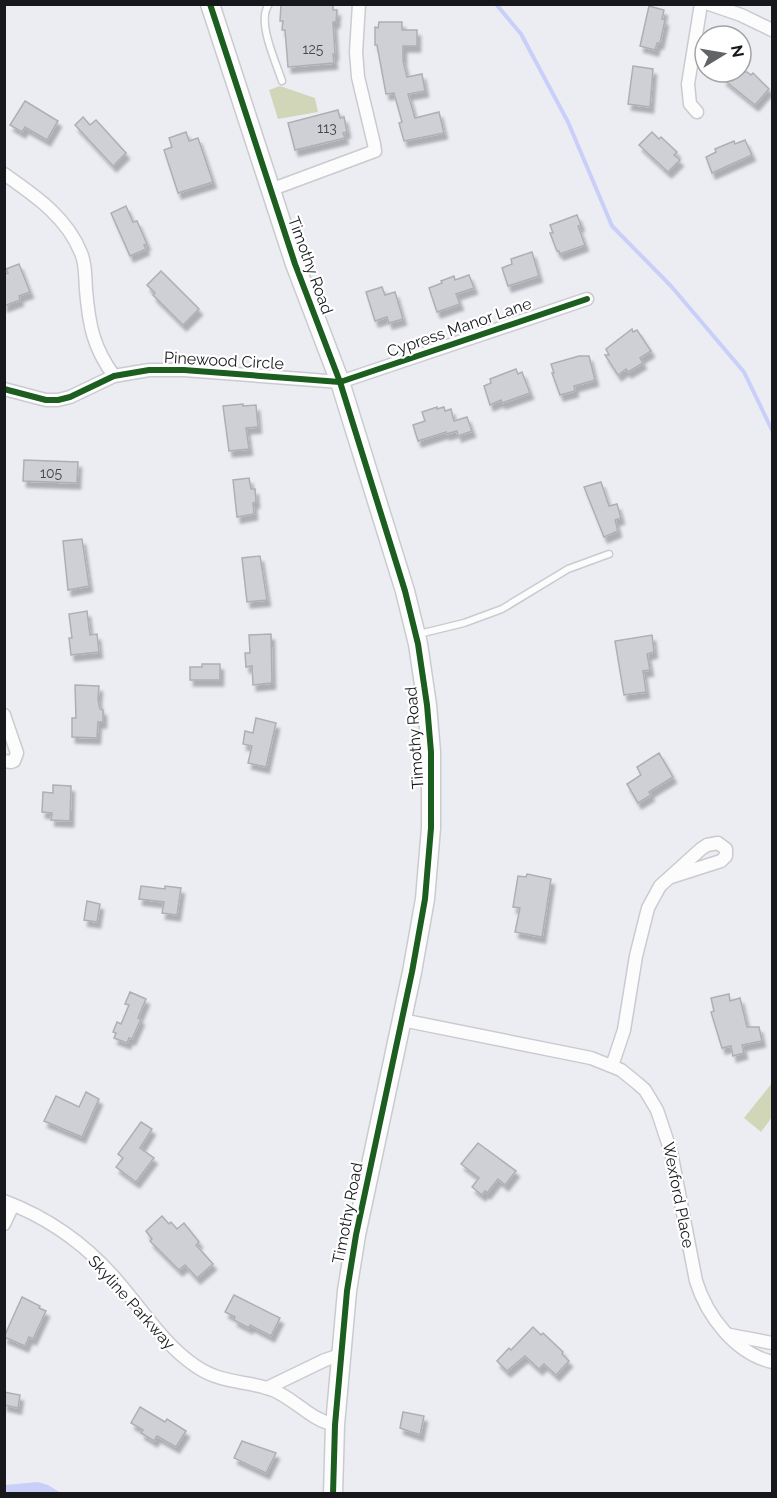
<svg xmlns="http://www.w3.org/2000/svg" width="777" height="1498" viewBox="0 0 777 1498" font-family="Raleway,sans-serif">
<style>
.green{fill:#d2d6b8}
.water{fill:#c9cff9}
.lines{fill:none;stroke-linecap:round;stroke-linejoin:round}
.stream{stroke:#c9cff9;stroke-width:4}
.building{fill:#cfd0d5;stroke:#aeafb3;stroke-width:1.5;filter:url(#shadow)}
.lane-casing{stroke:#cacbcf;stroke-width:9}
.street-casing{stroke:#cacbcf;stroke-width:15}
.secondary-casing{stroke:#cacbcf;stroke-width:21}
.lane{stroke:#fcfcfd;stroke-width:6}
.street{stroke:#fcfcfd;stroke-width:12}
.secondary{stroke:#fcfcfd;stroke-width:18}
.cycleway-casing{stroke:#fff;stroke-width:10}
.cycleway{stroke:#1b5e20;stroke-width:6}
.labels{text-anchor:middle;stroke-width:4.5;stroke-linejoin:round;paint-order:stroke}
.number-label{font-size:14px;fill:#45464a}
.street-label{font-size:16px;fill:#17181c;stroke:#fff}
</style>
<defs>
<filter id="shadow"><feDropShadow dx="3.5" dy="6" stdDeviation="1.5" flood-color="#0004"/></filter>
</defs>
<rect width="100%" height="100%" fill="#ecedf3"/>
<!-- green -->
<g class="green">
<polygon points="280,86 315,98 318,112 278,119 269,90"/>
<polygon points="772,1083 772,1117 761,1132 744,1118"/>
</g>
<!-- water -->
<polygon class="water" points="38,1482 48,1485 61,1493 5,1493 5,1485"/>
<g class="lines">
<!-- stream -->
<polyline class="stream" points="496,4 521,34 568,122 612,226 671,286 744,372 772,430"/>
</g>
<!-- building -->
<g class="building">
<polygon points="281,4 333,5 333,10 337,10 336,22 333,22 335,54 333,54 334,63 288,67 285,30 282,30 283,21 280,21"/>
<polygon points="649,6 664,10 662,19 665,20 660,43 657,43 655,50 640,46"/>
<polygon points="379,22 402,22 402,30 417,30 417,46 403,46 403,61 407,77 422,74 425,91 408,94 415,118 439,112 444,133 404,141 399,123 402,122 394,93 386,94 377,45 375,45 375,27 378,28"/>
<polygon points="633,66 653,69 650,107 628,104"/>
<polygon points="729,72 747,72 751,75 753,73 769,89 755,105 723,79"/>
<polygon points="25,101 58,121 47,140 25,127 22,132 10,125"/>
<polygon points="338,110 340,118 344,117 347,132 343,133 345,138 295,150 288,123"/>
<polygon points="83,117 90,125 96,120 126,153 113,166 75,125"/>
<polygon points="186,132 189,141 198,138 213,182 178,193 164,150 172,147 169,138"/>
<polygon points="652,132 659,139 661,137 677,152 674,155 680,160 668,172 639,145"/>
<polygon points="745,140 752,155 712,173 706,157 716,152 715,149 734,141 735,144"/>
<polygon points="126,206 133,222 137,221 147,244 144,245 146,249 130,256 111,213"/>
<polygon points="577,215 581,225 578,226 585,245 560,254 559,251 557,251 550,233 553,233 550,225"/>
<polygon points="532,252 539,276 508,286 502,268 512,264 511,259"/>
<polygon points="19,264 30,292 19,296 20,300 4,306 4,274 8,273 6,269"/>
<polygon points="161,271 199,309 183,325 153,295 155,293 147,285"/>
<polygon points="469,275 474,288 456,294 460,304 437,312 429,288 442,283 441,281 454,276 455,280"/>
<polygon points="382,287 385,295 395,292 403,319 389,323 387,317 375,321 366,292"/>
<polygon points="632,329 633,332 637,330 651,351 640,358 643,363 628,372 626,369 618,375 605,355 609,355 606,349"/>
<polygon points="579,356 589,356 595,380 574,386 575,391 560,395 552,373 554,373 551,364"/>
<polygon points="516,369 518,374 522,372 530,393 502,403 501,400 490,405 484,386 491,383 490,379"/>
<polygon points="243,404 243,406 256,405 258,427 246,428 249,449 229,451 223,406"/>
<polygon points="437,407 437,409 444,407 445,411 451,409 454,421 467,417 472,431 458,436 457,431 446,434 446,432 418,441 413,425 425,421 422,412"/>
<polygon points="24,460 78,462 77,483 23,481"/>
<polygon points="249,478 251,489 255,489 256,502 253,503 254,514 237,517 233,480"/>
<polygon points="601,482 609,506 617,504 621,518 615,520 618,531 604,537 584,487"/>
<polygon points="82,539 89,586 68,590 63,541"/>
<polygon points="260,556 267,600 247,602 242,558"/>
<polygon points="87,611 90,635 97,634 99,652 71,655 69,638 72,638 69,614"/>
<polygon points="271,634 272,683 253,685 252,666 246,667 245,653 250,653 249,635"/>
<polygon points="652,635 654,652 647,654 650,670 643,671 646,692 624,695 615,641"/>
<polygon points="202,664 220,664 220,680 190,680 190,667 202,667"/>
<polygon points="75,685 99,686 98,700 100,709 103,710 103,722 98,722 97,738 72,737 72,718 76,718"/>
<polygon points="256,718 276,723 266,767 248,763 252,746 243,744 245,731 253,733"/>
<polygon points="659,753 673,777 649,792 651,795 638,803 627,784 641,775 637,767"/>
<polygon points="53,785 71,786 70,821 51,820 52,813 42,812 43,792 53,793"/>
<polygon points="527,874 551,879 542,937 515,932 520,908 513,907 518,876 526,877"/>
<polygon points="141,886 165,889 165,886 181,888 177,915 162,913 164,902 139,899"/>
<polygon points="87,901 100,904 97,922 84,920"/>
<polygon points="130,992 146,999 138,1018 141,1019 132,1039 129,1038 127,1043 114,1038 116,1033 113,1032 117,1022 121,1024 129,1005 125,1004"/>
<polygon points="729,994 730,1001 740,998 747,1027 759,1027 762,1041 742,1045 744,1053 733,1056 731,1046 722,1048 711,1012 714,1011 711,998"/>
<polygon points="86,1092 99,1099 82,1137 44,1121 56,1096 79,1107"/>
<polygon points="141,1122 152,1129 140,1148 154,1158 136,1182 116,1167 123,1158 118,1154"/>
<polygon points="478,1143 516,1171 505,1185 498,1179 487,1193 485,1191 482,1195 472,1187 479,1178 461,1164"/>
<polygon points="162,1216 169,1224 171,1222 177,1229 184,1223 199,1242 196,1245 213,1264 197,1278 185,1265 179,1270 150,1241 152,1239 146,1231"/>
<polygon points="234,1295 280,1318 271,1336 250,1325 249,1328 234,1320 235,1317 225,1312"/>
<polygon points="22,1297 40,1306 39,1308 46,1311 33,1339 29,1337 25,1346 4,1337"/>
<polygon points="533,1327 541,1335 543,1333 563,1352 562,1354 569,1361 556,1375 544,1364 539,1369 525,1356 507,1371 497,1361 509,1348 511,1350"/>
<polygon points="4,1392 20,1395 18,1408 4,1405"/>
<polygon points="140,1407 165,1422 167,1419 186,1431 176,1447 157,1436 154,1441 141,1433 143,1430 131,1423"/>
<polygon points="403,1412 424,1416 420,1435 400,1428"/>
<polygon points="242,1441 276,1453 266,1473 234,1458"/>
</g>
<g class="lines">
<!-- lane casing -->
<g class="lane-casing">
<g id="lane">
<path d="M269,4C256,21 276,62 282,81"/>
<polyline points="419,634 464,623 502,609 568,569 609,554"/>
</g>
</g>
<!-- street casing -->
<g class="street-casing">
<g id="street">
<polyline points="709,4 741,15 772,30"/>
<polyline points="697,112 690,104 688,84 701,4"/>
<path d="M4,174C34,195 67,217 81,253C86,264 85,277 86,290C89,325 93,347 114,376"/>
<polyline points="270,190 375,151 374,144 358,77 356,52 359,4"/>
<polyline points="4,389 46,400 58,400 70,397 114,376 149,370 184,370 340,382 587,299"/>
<polyline points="4,715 17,753 14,761 11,762 4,761"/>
<path d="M402,1020L591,1058L621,1070L637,1083L645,1090L657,1110L671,1152L696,1281C707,1316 735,1353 772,1362"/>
<polyline points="612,1066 624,1030 636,956 648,908 660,886 701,849 707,845 718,843 726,849 726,856 721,861 671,877"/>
<path d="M4,1201C49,1218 89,1247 119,1283C144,1312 165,1346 197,1367C224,1385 250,1380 275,1391C297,1401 311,1420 335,1425"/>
<polyline points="4,1224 13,1205"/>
<polyline points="730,1335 772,1343"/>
<polyline points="267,1388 325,1360 340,1355"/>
</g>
</g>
<!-- secondary casing -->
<g class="secondary-casing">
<polyline id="secondary" points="210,4 295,264 340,382 405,591 418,644 427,705 431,752 431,828 425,899 412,972 356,1235 347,1291 335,1425 333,1494"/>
</g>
<!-- lane -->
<use href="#lane" class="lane"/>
<!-- street -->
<use href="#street" class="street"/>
<!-- secondary -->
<use href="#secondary" class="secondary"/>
<!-- cycleway casing -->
<g class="cycleway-casing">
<g id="cycleway">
<polyline points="210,4 295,264 340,382 405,591 418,644 427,705 431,752 431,828 425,899 412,972 356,1235 347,1291 335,1425 333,1494"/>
<polyline points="4,389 46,400 58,400 70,397 114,376 149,370 184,370 340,382 587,299"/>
</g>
</g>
<!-- cycleway -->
<use href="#cycleway" class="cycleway"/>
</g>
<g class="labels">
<!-- number labels -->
<g class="number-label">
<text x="313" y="54">125</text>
<text x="327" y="133">113</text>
<text x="51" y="478">105</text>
</g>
<!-- street labels -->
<g class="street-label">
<text transform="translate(311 265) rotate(70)" y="6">Timothy Road</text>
<text transform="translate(459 327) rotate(-19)" y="6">Cypress Manor Lane</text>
<text transform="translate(224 360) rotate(3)" y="6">Pinewood Circle</text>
<text transform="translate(414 738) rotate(-94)" y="6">Timothy Road</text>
<text transform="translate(679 1195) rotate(79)" y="6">Wexford Place</text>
<text transform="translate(347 1213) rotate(-79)" y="6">Timothy Road</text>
<text transform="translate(132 1302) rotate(48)" y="6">Skyline Parkway</text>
</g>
</g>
<!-- border -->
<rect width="777" height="1498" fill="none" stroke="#17181c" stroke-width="12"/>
<!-- north arrow -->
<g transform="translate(723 54) rotate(79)"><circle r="28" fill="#ffffff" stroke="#a2a3a4" stroke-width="1.5"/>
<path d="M0-4.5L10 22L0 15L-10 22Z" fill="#626367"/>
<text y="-9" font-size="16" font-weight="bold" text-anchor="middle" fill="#17181c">N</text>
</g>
</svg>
